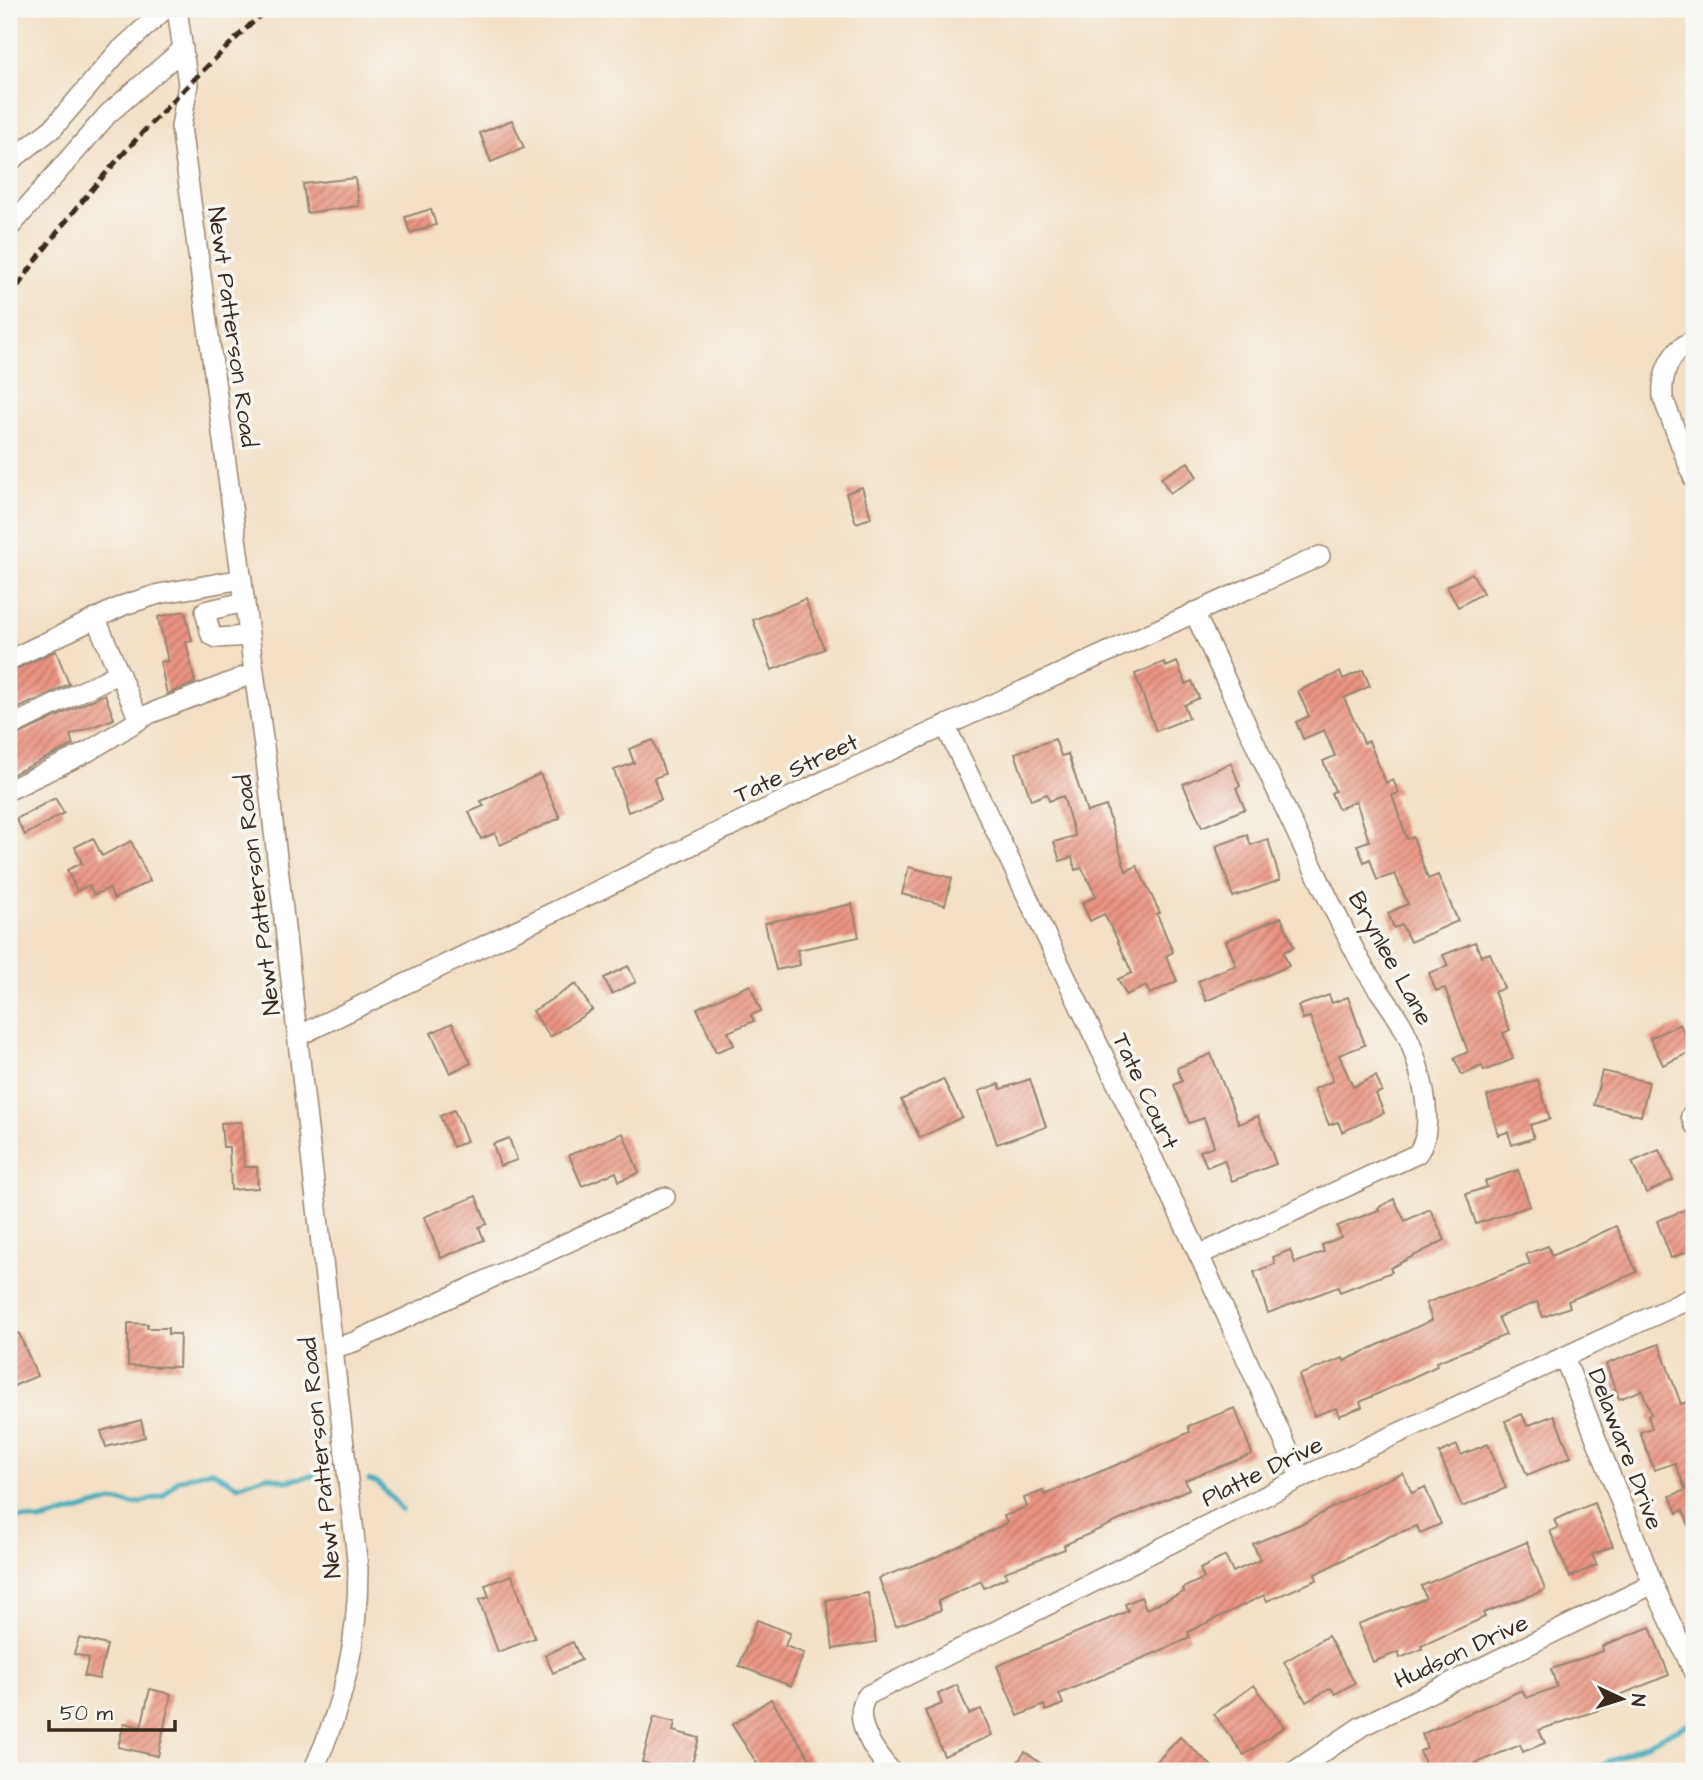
<svg xmlns="http://www.w3.org/2000/svg" width="1703" height="1780" viewBox="0 0 1703 1780" font-family="'Architects Daughter',sans-serif">
<style>
.lines{fill:none;stroke-linecap:round;stroke-linejoin:round}
.stream{stroke:#3cabba;stroke-width:5}
.building{fill:url(#building-hatch)}
.minor-casing{stroke:#978572;stroke-width:22}
.minor{stroke:#fff;stroke-width:19}
.rail{stroke:#3b2a1e;stroke-width:5;stroke-dasharray:10 5;stroke-linecap:butt}
.labels{text-anchor:middle;stroke-width:7;stroke-linejoin:round;paint-order:stroke}
.street-label{font-size:24px;fill:#3b2a1e;stroke:#f6f6f2}
</style>
<defs>
<pattern id="building-hatch" width="6" height="6" patternUnits="userSpaceOnUse" patternTransform="scale(1.75)"><rect width="6" height="6" fill="#ea9481"/><path d="M-1 1l2-2M0 6l6-6M5 7l2-2" fill="none" stroke="#bf7969"/></pattern>
</defs>
<rect width="100%" height="100%" fill="#f6f6f2"/>
<filter id="ink" filterUnits="userSpaceOnUse"><feTurbulence type="fractalNoise" baseFrequency=".0143" numOctaves="2"/><feDisplacementMap in="SourceGraphic" scale="14" xChannelSelector="R" yChannelSelector="G"/><feConvolveMatrix kernelMatrix="1 2 1 2 8 2 1 2 1" color-interpolation-filters="sRGB"/></filter>
<filter id="wash" filterUnits="userSpaceOnUse"><feTurbulence type="fractalNoise" baseFrequency=".00686" numOctaves="4" result="noise"/><feDisplacementMap in="SourceGraphic" scale="28" xChannelSelector="R" yChannelSelector="G"/><feGaussianBlur stdDeviation="1.57" result="paint"/><feColorMatrix in="noise" values="0 0 0 0 0 0 0 0 0 0 0 0 0 0 0 0 0 1.4 0 .05"/><feComposite in="paint" operator="in"/></filter>
<g filter="url(#wash)">
<rect width="100%" height="100%" fill="#f3e0c6"/>
<g class="lines">
<!-- stream -->
<g class="stream">
<polyline points="369,1480 378,1483 402,1510"/>
<polyline points="9,1519 23,1518 40,1521 112,1501 135,1504 163,1496 178,1480 211,1470 237,1486 267,1476 286,1481 327,1473"/>
<polyline points="1590,1771 1692,1722"/>
</g>
</g>
<g id="blocks">
<!-- building -->
<g class="building">
<polygon points="512,120 524,148 491,162 480,133"/>
<polygon points="355,178 359,206 307,213 303,184"/>
<polygon points="431,209 436,225 410,233 405,217"/>
<polygon points="1188,462 1197,477 1170,493 1161,478"/>
<polygon points="862,487 871,518 856,523 846,493"/>
<polygon points="1472,573 1483,593 1458,607 1447,587"/>
<polygon points="805,599 824,649 772,670 753,620"/>
<polygon points="185,611 192,641 186,642 195,683 167,694 160,662 168,661 158,617"/>
<polygon points="56,651 69,684 9,713 9,672"/>
<polygon points="1164,662 1166,667 1177,662 1186,684 1192,681 1199,698 1184,705 1189,718 1156,731 1135,674"/>
<polygon points="1363,670 1370,686 1344,698 1364,743 1369,741 1386,783 1393,780 1399,793 1392,795 1407,839 1413,837 1428,879 1438,875 1458,921 1410,942 1402,925 1394,928 1388,913 1408,904 1395,874 1377,880 1370,859 1364,862 1357,845 1369,841 1356,801 1338,809 1331,793 1335,791 1323,761 1335,756 1324,730 1303,739 1296,722 1309,716 1298,691 1340,672 1343,679"/>
<polygon points="105,694 114,719 70,735 73,745 9,776 9,739"/>
<polygon points="1055,739 1061,756 1068,754 1087,812 1106,806 1126,871 1137,866 1160,913 1157,914 1173,952 1166,956 1177,981 1150,994 1146,986 1126,995 1118,979 1132,973 1115,935 1104,914 1090,921 1082,903 1096,896 1082,868 1075,870 1072,857 1060,861 1054,842 1075,836 1063,796 1049,801 1047,794 1031,800 1015,753"/>
<polygon points="653,740 665,774 654,778 661,800 628,812 614,770 634,763 629,749"/>
<polygon points="1231,763 1240,786 1236,788 1245,809 1202,827 1183,784"/>
<polygon points="540,774 560,818 500,845 495,833 481,839 469,812 484,806 481,801"/>
<polygon points="55,798 64,813 25,835 16,819"/>
<polygon points="1247,835 1251,845 1268,839 1280,880 1233,897 1216,846"/>
<polygon points="93,838 102,856 131,841 150,881 114,899 109,888 94,895 89,885 77,891 67,870 82,863 75,847"/>
<polygon points="909,867 952,878 945,905 902,894"/>
<polygon points="852,904 859,937 797,950 800,965 776,970 765,923"/>
<polygon points="1281,917 1294,947 1283,952 1289,966 1206,1001 1198,981 1236,965 1226,941"/>
<polygon points="1475,942 1481,956 1490,953 1504,988 1494,992 1510,1030 1503,1033 1513,1059 1484,1071 1482,1066 1462,1075 1454,1058 1468,1052 1445,988 1436,991 1429,973 1448,966 1443,955"/>
<polygon points="628,966 636,982 612,994 604,978"/>
<polygon points="576,984 592,1010 550,1037 533,1011"/>
<polygon points="750,985 761,1011 751,1015 754,1021 728,1032 734,1045 716,1052 697,1008"/>
<polygon points="1329,995 1332,1003 1348,997 1365,1045 1339,1055 1353,1087 1376,1076 1382,1091 1376,1094 1384,1113 1342,1132 1338,1122 1329,1125 1314,1089 1333,1081 1310,1017 1303,1019 1298,1006"/>
<polygon points="452,1023 471,1063 450,1073 431,1033"/>
<polygon points="1680,1024 1693,1051 1663,1065 1650,1038"/>
<polygon points="1211,1054 1239,1124 1258,1116 1276,1164 1232,1181 1224,1160 1207,1167 1200,1151 1214,1146 1204,1118 1189,1123 1174,1085 1182,1081 1177,1068"/>
<polygon points="1602,1071 1649,1082 1641,1116 1594,1105"/>
<polygon points="943,1079 962,1117 920,1138 901,1100"/>
<polygon points="1030,1079 1046,1127 997,1144 979,1091 999,1084 1001,1089"/>
<polygon points="1538,1080 1550,1119 1530,1125 1534,1138 1512,1145 1508,1132 1498,1135 1487,1096"/>
<polygon points="454,1110 467,1141 453,1147 440,1116"/>
<polygon points="241,1122 244,1167 257,1167 258,1188 231,1190 229,1147 223,1147 221,1123"/>
<polygon points="623,1133 639,1173 619,1181 616,1172 582,1186 569,1155"/>
<polygon points="509,1138 517,1160 500,1166 493,1144"/>
<polygon points="1659,1150 1673,1180 1646,1193 1632,1162"/>
<polygon points="1518,1170 1530,1206 1476,1224 1466,1194 1487,1187 1485,1181"/>
<polygon points="476,1196 487,1224 479,1227 484,1240 441,1258 424,1217"/>
<polygon points="1394,1199 1405,1221 1430,1209 1445,1240 1390,1268 1392,1272 1340,1292 1338,1287 1268,1313 1254,1272 1275,1264 1273,1257 1290,1250 1295,1263 1324,1252 1322,1245 1341,1237 1337,1226 1379,1210 1378,1208"/>
<polygon points="1694,1206 1694,1249 1671,1258 1657,1221"/>
<polygon points="1616,1226 1637,1272 1568,1301 1570,1307 1543,1317 1537,1302 1498,1317 1506,1335 1436,1362 1437,1366 1360,1402 1362,1407 1339,1416 1336,1408 1314,1416 1299,1375 1343,1358 1344,1361 1432,1320 1426,1303 1530,1264 1526,1254 1548,1246 1552,1256"/>
<polygon points="128,1323 148,1324 147,1328 168,1328 168,1334 180,1334 179,1367 128,1366"/>
<polygon points="19,1333 37,1376 9,1388 9,1337"/>
<polygon points="1659,1344 1681,1404 1690,1401 1694,1413 1693,1536 1683,1510 1677,1513 1670,1496 1686,1490 1675,1463 1654,1470 1640,1432 1652,1428 1648,1416 1651,1414 1642,1390 1619,1399 1606,1364"/>
<polygon points="1235,1408 1252,1454 1185,1480 1189,1489 1064,1545 1065,1549 1005,1572 1007,1577 984,1588 981,1581 938,1601 941,1610 896,1626 879,1578 936,1557 1007,1523 1004,1516 1027,1507 1024,1498 1043,1491 1044,1495 1126,1461 1190,1432 1188,1426"/>
<polygon points="1522,1414 1527,1426 1554,1415 1571,1457 1527,1475 1505,1421"/>
<polygon points="141,1420 145,1437 106,1447 101,1431"/>
<polygon points="1488,1444 1506,1488 1462,1507 1439,1453 1457,1445 1461,1455"/>
<polygon points="1403,1473 1412,1493 1425,1487 1441,1524 1420,1533 1417,1526 1390,1536 1315,1574 1317,1580 1267,1601 1264,1595 1188,1632 1190,1638 1059,1694 1063,1704 1046,1711 1044,1705 1018,1716 997,1666 1128,1611 1125,1604 1141,1597 1146,1609 1184,1592 1183,1588 1204,1578 1200,1569 1225,1556 1233,1572 1260,1560 1253,1544 1306,1522 1369,1487"/>
<polygon points="1594,1503 1613,1546 1592,1555 1597,1565 1570,1577 1550,1531 1558,1528 1554,1520"/>
<polygon points="1527,1542 1545,1590 1483,1613 1485,1617 1421,1646 1422,1649 1400,1658 1398,1652 1373,1662 1358,1624 1426,1598 1421,1586"/>
<polygon points="512,1575 535,1638 498,1652 479,1600 489,1597 485,1585"/>
<polygon points="868,1593 876,1642 833,1649 826,1600"/>
<polygon points="757,1620 790,1633 785,1646 804,1653 791,1686 739,1666"/>
<polygon points="1650,1627 1669,1675 1605,1701 1607,1707 1539,1730 1545,1743 1523,1752 1520,1745 1476,1763 1479,1771 1428,1771 1420,1751 1427,1748 1422,1734 1522,1690 1526,1698 1557,1687 1551,1669 1603,1651 1602,1646"/>
<polygon points="1328,1636 1355,1683 1335,1694 1331,1688 1306,1702 1284,1662"/>
<polygon points="79,1638 107,1645 99,1679 84,1676 89,1658 74,1654"/>
<polygon points="573,1642 581,1660 553,1673 545,1655"/>
<polygon points="957,1685 969,1714 981,1709 992,1735 944,1756 925,1711 942,1704 938,1694"/>
<polygon points="1254,1685 1284,1727 1244,1755 1214,1714"/>
<polygon points="150,1689 171,1694 158,1756 118,1747 124,1723 141,1727"/>
<polygon points="771,1699 818,1771 762,1771 732,1725"/>
<polygon points="654,1717 675,1722 673,1731 699,1738 690,1771 665,1771 666,1769 642,1762"/>
<polygon points="1180,1737 1217,1771 1148,1771"/>
<polygon points="1025,1752 1051,1771 1011,1771"/>
</g>
</g>
</g>
<g filter="url(#ink)">
<use href="#blocks" fill-opacity="0" stroke="#978572" stroke-width="2"/>
<g class="lines">
<!-- minor casing -->
<g class="minor-casing">
<g id="minor">
<path d="M177,9L188,84L181,127L266,761L358,1568C358,1643 344,1703 313,1771"/>
<polyline points="9,162 53,128 118,52 165,9"/>
<polyline points="9,228 108,114 183,49"/>
<path d="M1694,340C1670,350 1661,374 1663,398L1694,479"/>
<polyline points="245,602 205,611 211,635 217,638 249,636"/>
<path d="M1194,612C1248,726 1299,844 1358,957C1375,990 1403,1016 1414,1053C1423,1081 1436,1130 1417,1154L1199,1255"/>
<polyline points="96,619 139,720"/>
<polyline points="9,660 124,605 159,594 242,579"/>
<polyline points="945,725 1199,1255 1301,1478"/>
<polyline points="9,727 119,673"/>
<polyline points="9,790 89,751 149,714 254,673"/>
<polyline points="298,1036 828,779 1320,556"/>
<polyline points="1694,1111 1691,1116 1694,1124"/>
<polyline points="334,1348 354,1342 665,1197"/>
<polyline points="1564,1357 1653,1584 1694,1673"/>
<path d="M891,1771C875,1753 849,1717 868,1695L1301,1478L1694,1297"/>
<polyline points="1295,1771 1362,1726 1653,1584"/>
</g>
</g>
<!-- minor -->
<use href="#minor" class="minor"/>
<!-- rail -->
<path class="rail" d="M9,299C83,189 171,99 267,9"/>
</g>
</g>
<g class="labels">
<!-- street labels -->
<g class="street-label">
<text transform="translate(233 327) rotate(82)" y="8">Newt Patterson Road</text>
<text transform="translate(796 768) rotate(-25)" y="8">Tate Street</text>
<text transform="translate(257 895) rotate(-97)" y="8">Newt Patterson Road</text>
<text transform="translate(1391 958) rotate(61)" y="8">Brynlee Lane</text>
<text transform="translate(1146 1091) rotate(65)" y="8">Tate Court</text>
<text transform="translate(1626 1449) rotate(69)" y="8">Delaware Drive</text>
<text transform="translate(320 1458) rotate(-96)" y="8">Newt Patterson Road</text>
<text transform="translate(1262 1471) rotate(-26)" y="8">Platte Drive</text>
<text transform="translate(1461 1651) rotate(-25)" y="8">Hudson Drive</text>
</g>
</g>
<!-- margin -->
<rect width="1703" height="1780" fill="none" stroke="#f6f6f2" stroke-width="35"/>
<!-- north arrow -->
<g transform="translate(1622 1699) rotate(94)" stroke="#f6f6f2" stroke-width="5" paint-order="stroke">
<path d="M0-5L12 26L0 18L-12 26Z" fill="#3b2a1e"/>
<text y="-10" font-size="19" font-weight="bold" text-anchor="middle" fill="#3b2a1e">N</text>
</g>
<!-- scale -->
<path d="M49 1720v10h126v-10" fill="none" stroke="#3b2a1e" stroke-width="3.5"/>
<text x="60" y="1720" font-size="21" fill="#3b2a1e" stroke="#f6f6f2" stroke-width="5" paint-order="stroke">50 m</text>
</svg>
